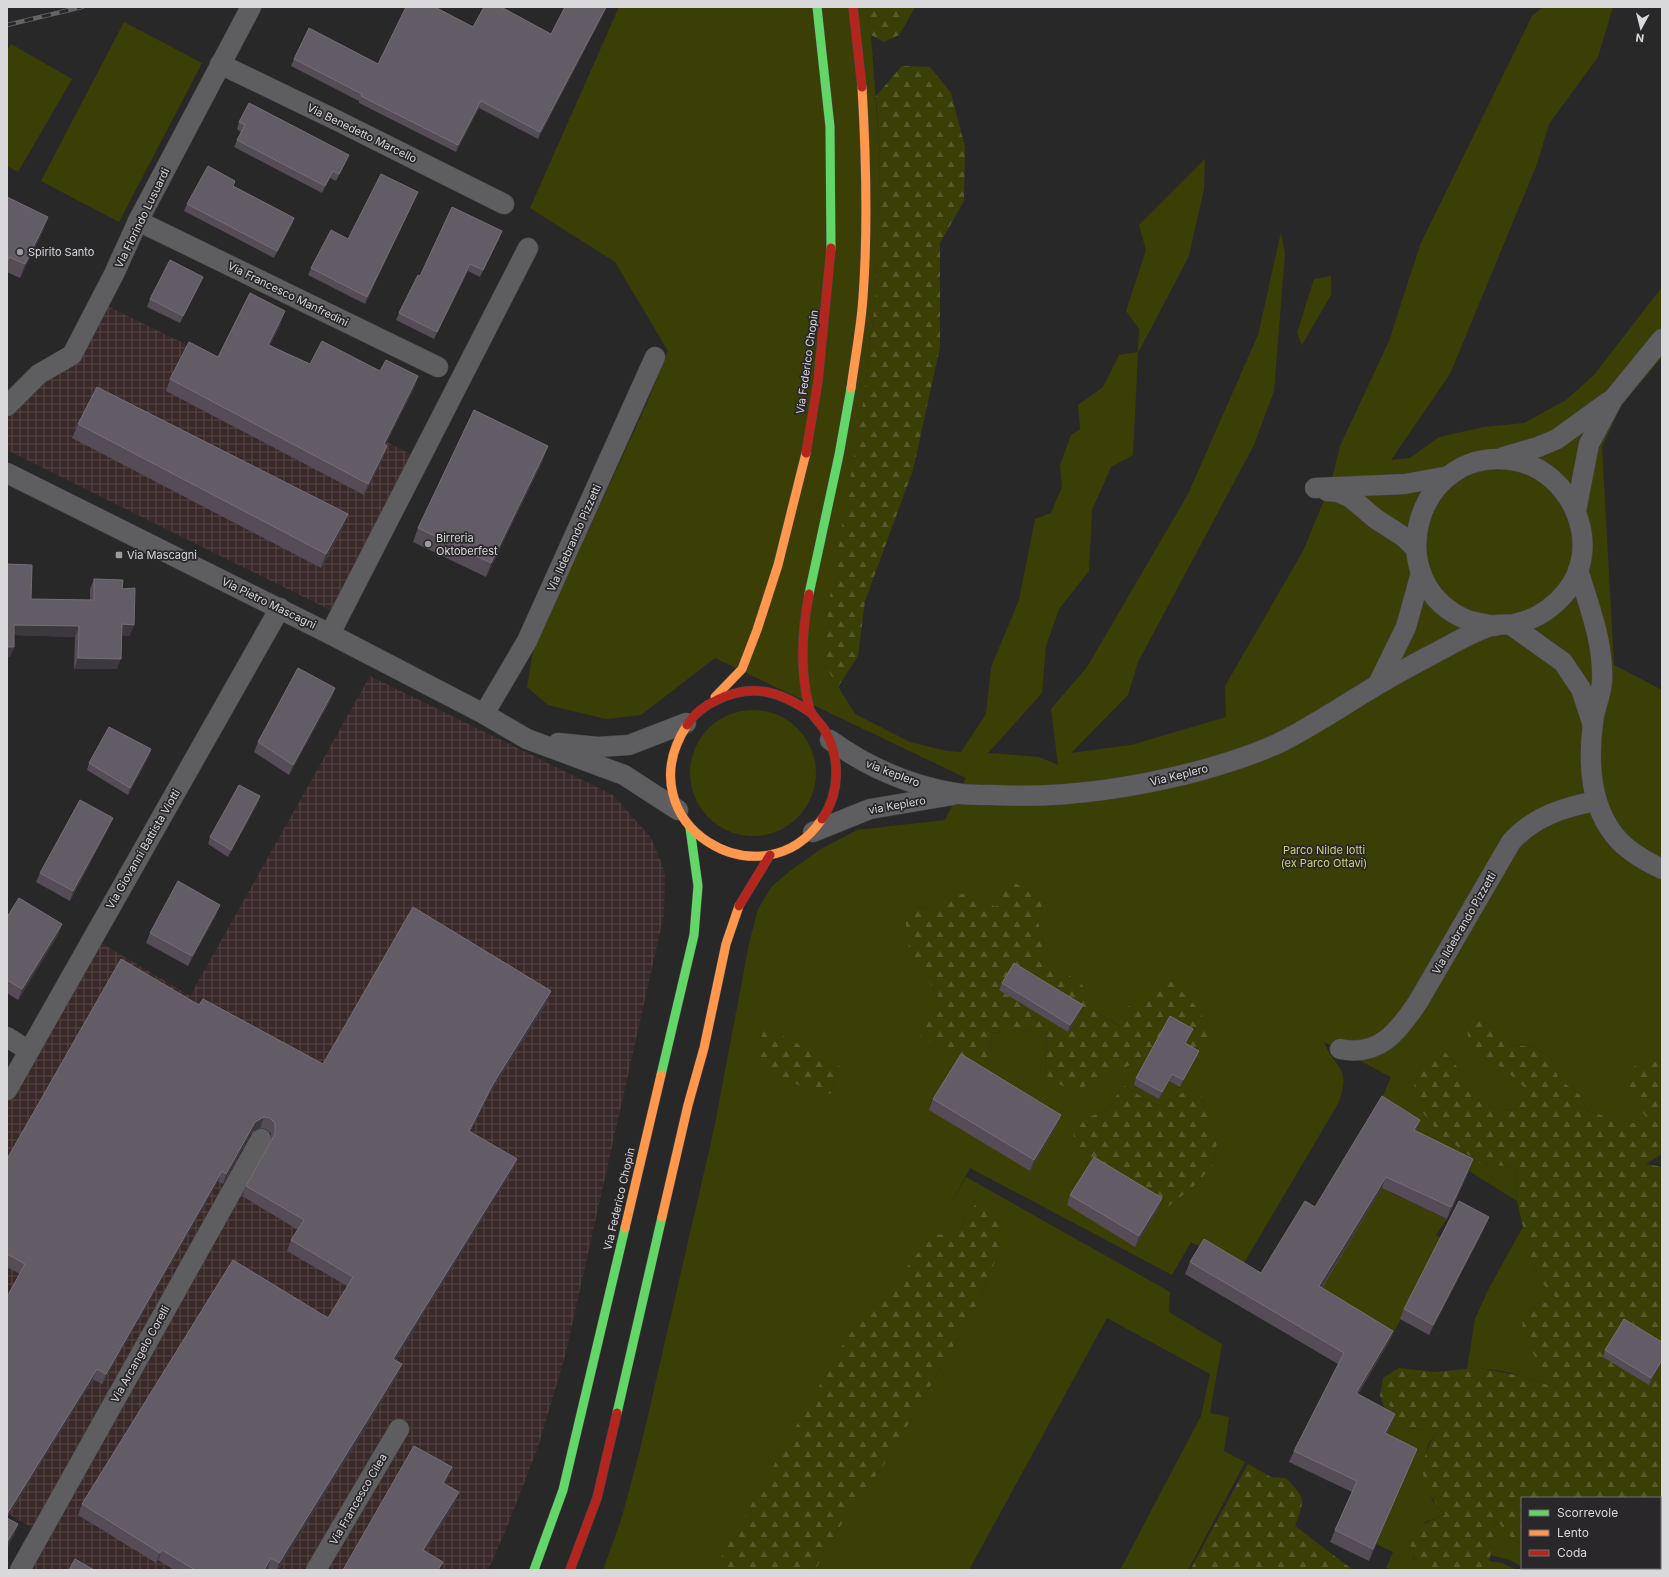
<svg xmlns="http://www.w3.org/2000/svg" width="1669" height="1577" viewBox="0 0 1669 1577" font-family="Inter,sans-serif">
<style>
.industrial{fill:url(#industrial-grid)}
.green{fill:#3b3f06;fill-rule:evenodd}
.forest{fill:url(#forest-firs)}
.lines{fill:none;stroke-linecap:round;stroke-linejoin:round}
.street-casing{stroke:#464546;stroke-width:21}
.fast-casing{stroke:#464546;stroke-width:10}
.slow-casing{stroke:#464546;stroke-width:10}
.jam-casing{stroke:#464546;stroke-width:10}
.street{stroke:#5e5d5f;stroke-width:20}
.fast{stroke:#63d668;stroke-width:9}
.slow{stroke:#ff974d;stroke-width:9}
.jam{stroke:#b3261e;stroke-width:9}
.rail-casing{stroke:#646464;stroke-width:4.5}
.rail{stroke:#29272a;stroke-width:3;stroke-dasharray:9;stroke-linecap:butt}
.wall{fill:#554c57}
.shaded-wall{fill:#3d373f}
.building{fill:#635b65;stroke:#766e77}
.poi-dot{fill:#9b9a9c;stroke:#29272a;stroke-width:1.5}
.labels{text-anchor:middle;stroke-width:3.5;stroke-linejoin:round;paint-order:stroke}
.street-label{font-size:11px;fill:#d9d8da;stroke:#29272a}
.poi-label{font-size:11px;fill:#d9d8da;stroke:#29272a;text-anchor:start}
.park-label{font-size:11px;fill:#cbd56b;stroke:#29272a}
</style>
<defs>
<pattern id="industrial-grid" width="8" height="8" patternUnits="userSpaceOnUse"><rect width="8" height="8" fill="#3a2929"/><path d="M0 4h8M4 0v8" fill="none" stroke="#564747"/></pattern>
<pattern id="forest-firs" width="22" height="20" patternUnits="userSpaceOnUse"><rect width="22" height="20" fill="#3b3f06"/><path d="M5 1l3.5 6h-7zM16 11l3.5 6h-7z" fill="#575a2a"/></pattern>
</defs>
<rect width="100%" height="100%" fill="#292829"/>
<!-- industrial -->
<g class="industrial">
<polygon points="99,302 421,459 340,615 7,450 7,406 72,355"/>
<polygon points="370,676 613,795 651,838 665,872 664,914 565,1356 539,1444 507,1527 488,1570 20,1570 41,1533 7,1513 7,1089 93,938 190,996"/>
</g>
<!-- green -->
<g class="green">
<path d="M619,7H866L871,35L880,159L876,293L864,397L825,665L855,714L910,742L947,751L961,752L986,714L991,667L1019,600L1035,519L1051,513L1062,487L1060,465L1071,435L1080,429L1078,405L1103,387L1119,355L1138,352L1139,329L1126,311L1146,250L1139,225L1205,159L1204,189L1189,256L1138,353L1133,455L1111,467L1092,510L1089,571L1059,609L1046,646L1042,693L988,753L1039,757L1058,765L1051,709L1087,667L1188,494L1258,335L1281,232L1285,253L1274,391L1254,445L1138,662L1128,695L1071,753L1131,745L1226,717L1225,686L1303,551L1330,486L1340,446L1389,341L1420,245L1532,16L1543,7H1613L1598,57L1549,124L1537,164L1450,374L1391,460L1410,458L1439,437L1484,427L1524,423L1566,400L1594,375L1662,287V357L1621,406L1602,447L1614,665L1662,690V1062H1641L1628,1094L1652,1123H1630L1587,1111L1580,1095L1559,1079L1551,1059L1534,1047L1513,1045L1504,1034L1483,1058L1503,1068L1525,1088L1513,1111L1482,1106L1470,1083L1442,1048L1423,1062L1414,1084L1440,1134L1481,1164L1515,1167L1517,1201L1469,1171L1389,1192L1447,1219L1436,1235L1442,1238L1389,1342L1314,1297L1324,1283L1416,1131L1378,1108L1391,1077L1324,1042C1335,1070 1351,1065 1339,1102L1241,1268L1191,1242L1172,1275L970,1168L949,1207L966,1177L1170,1292L1169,1312L1222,1344L1210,1413L1229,1417L1224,1451L1245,1462L1188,1570H1120L1201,1416L1210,1374L1107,1318L969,1570H815L837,1531L890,1456L974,1310L1002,1246L966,1215L960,1231L742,1570H603L621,1520L640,1450L714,1129L749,944L758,909L772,886L790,871L821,849L857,830L945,820L966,778L715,658L641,715L606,719L548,705L527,687L533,651L647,403L668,351L615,262L530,208ZM1011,882L1037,916L1047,965L1081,982L1094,1010L1120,1026L1130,1006L1210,1042L1196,1057L1190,1036L1045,1074L1047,1032L1019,1030L992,1033L990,1053L941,1002L929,982L911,962L918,906L939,912L996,908ZM1123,1085L1157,1106L1172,1097L1191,1090L1201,1095L1217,1143L1213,1166L1193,1187L1165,1208L1088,1117L1108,1110Z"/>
<polygon points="124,22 202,63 119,222 41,181"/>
<polygon points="11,44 72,79 18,172 7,166 7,51"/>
<polygon points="1331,276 1331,295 1302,345 1297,333 1314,279"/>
<circle cx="753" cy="773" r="63"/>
<path d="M1524,1225L1530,1257L1541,1282L1560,1302L1538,1303L1523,1316L1538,1362L1557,1388C1529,1378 1498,1366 1467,1369L1475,1319L1488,1290Z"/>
<polygon points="1380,1396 1391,1407 1408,1428 1438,1431 1428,1445 1423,1465 1432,1500 1445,1515 1425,1522 1413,1557 1421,1570 1390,1570 1386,1568 1393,1552 1376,1544 1412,1461 1381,1444 1391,1425"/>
<polygon points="1496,1520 1512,1538 1522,1544 1522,1567 1510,1560 1490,1555"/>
<polygon points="1489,1561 1502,1563 1517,1570 1475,1570 1480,1565"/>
</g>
<!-- forest -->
<g class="forest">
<polygon points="866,7 913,7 914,9 899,35 884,42 871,35"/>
<polygon points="902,66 930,67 951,93 965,147 964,201 940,243 940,347 913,470 865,601 858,656 838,687 825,665 828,608 864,397 876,293 880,159 876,96"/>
<polygon points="1011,881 1045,899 1037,916 1047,964 1081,982 1094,1010 1119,1026 1129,1006 1172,981 1201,1012 1210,1042 1196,1058 1149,1056 1075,1091 1054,1082 1045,1074 1047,1032 1019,1030 992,1033 990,1053 981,1071 920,1037 941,1002 929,982 911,962 905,917 918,906 939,912 948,898 969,892 996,907"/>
<path d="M1480,1019L1504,1034L1513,1045L1534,1047L1551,1059L1559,1079L1580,1095L1587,1111L1630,1123H1651L1628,1094L1625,1073L1641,1062H1662V1154L1646,1164L1662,1167V1351L1649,1385L1662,1363V1538L1660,1539V1498H1522V1544L1512,1538L1496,1520L1488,1570H1421C1400,1538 1413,1526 1445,1515C1419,1485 1415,1464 1438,1431L1408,1428L1391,1407L1380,1396L1383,1378L1399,1368L1434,1372L1479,1368L1522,1376L1557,1388L1538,1362L1522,1333L1523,1316L1538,1303L1559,1301L1541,1282L1530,1257L1517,1201L1515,1167L1481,1164L1440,1134L1420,1109L1414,1084L1423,1062L1442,1048L1470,1083L1482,1106L1513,1111L1525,1088L1503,1068L1483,1058L1469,1044L1467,1028Z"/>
<polygon points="765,1026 840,1067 840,1082 836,1091 821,1097 757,1063 755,1057"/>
<polygon points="1123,1085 1157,1106 1172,1097 1191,1090 1201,1095 1217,1143 1213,1166 1193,1187 1165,1209 1077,1154 1073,1132 1088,1117 1108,1110"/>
<polygon points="977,1203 996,1210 1004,1228 1002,1246 974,1310 890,1456 837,1531 815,1570 714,1570 861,1313 885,1296 931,1236 960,1231 966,1215"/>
<path d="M1248,1464L1271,1477L1286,1478C1306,1499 1305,1499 1295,1526L1353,1570H1190Z"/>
</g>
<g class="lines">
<!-- street casing -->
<g class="street-casing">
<g id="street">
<polyline points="220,64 336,120 504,204"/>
<polyline points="138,221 438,367"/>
<polyline points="7,406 39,374 72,355 114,274 138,221 251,7"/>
<polyline points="1503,457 1538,447 1557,439 1608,402"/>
<polyline points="7,473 330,634 484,714 527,739 624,775 678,810"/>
<polyline points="1315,488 1405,484 1449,476"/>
<polyline points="1327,491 1338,492 1351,498 1376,519 1404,537 1416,549"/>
<polyline points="1576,511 1589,444 1613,399 1662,339"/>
<path d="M1578,570C1589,606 1604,643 1602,682C1601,696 1594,709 1593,723C1588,762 1590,805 1615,836C1627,851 1645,861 1662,869"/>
<polyline points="1511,625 1563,662 1581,689 1592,722"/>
<polyline points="330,634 528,248"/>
<polyline points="1378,684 1406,627 1421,573"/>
<polyline points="484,714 527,641 655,357"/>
<path d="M830,740C869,768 913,787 961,794C971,795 982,795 992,795C1061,799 1128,789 1195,772C1224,764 1255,755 1283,741C1316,724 1347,703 1379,684C1402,670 1426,658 1450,645C1461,639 1482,628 1495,625C1501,624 1508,625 1514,624C1535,620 1552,609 1566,592C1604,546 1572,472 1516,461C1416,441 1375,585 1470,621C1478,623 1487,624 1495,626"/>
<polyline points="558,743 598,747 629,745 686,723"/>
<polyline points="813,832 870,809 953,795"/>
<polyline points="7,1037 29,1051"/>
<path d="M1340,1049C1379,1057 1398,1032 1418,1002L1511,842C1533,817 1564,807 1596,801"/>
<polyline points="7,1090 280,608"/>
<polyline points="20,1570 261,1139"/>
<polyline points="316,1570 399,1429"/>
</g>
</g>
<!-- fast casing -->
<g class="fast-casing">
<g id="fast">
<polyline points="817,7 830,127 831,248"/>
<polyline points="809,594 839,455 851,388"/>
<polyline points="661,1075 694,935 698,886 690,828"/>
<polyline points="617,1413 662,1217"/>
<polyline points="534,1570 563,1490 625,1228"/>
</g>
</g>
<!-- slow casing -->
<g class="slow-casing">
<g id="slow">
<path d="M851,388C855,358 861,328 863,297C868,230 866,155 862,87"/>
<polyline points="715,697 742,669 757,630 778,565 806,453"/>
<path d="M687,725C623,824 763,907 822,819"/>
<polyline points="662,1217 688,1105 704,1048 726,944 739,906"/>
<polyline points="625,1228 661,1075"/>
</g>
</g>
<!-- jam casing -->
<g class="jam-casing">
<g id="jam">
<polyline points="853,7 862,87"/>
<polyline points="806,453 818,381 831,248"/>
<path d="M809,594C802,630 800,671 809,707C811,716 819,721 824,729C841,757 840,793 822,819"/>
<path d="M687,725C694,714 706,705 717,700C752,683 779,691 810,712"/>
<polyline points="739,906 770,855"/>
<polyline points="570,1570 597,1498 617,1413"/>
</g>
</g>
<!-- street -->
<use href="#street" class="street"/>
<!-- fast -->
<use href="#fast" class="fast"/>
<!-- slow -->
<use href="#slow" class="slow"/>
<!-- jam -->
<use href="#jam" class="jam"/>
<!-- rail casing -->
<g class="rail-casing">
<polyline id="rail" points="7,25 82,7"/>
</g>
<!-- rail -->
<use href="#rail" class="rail"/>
</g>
<!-- wall -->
<g class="wall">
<polygon points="565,7 607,7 538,139 479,108 456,152 359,103 359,101 291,66 294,59 378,64 473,27 551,34"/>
<polygon points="239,122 346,162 336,181 330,178 322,193 234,147 237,140 241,132 237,129"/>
<polygon points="235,181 233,186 294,218 292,225 274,258 184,211 187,204"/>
<polygon points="418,192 415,199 365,304 308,275 311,268 348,239"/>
<polygon points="7,197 43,231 20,278 7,272"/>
<polygon points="502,231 499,239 480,277 468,271 434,339 396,320 399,313 420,276"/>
<polygon points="203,277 200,284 180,323 147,307 150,299"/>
<polygon points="281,323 270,345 310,364 380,371 418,376 414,388 385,445 387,446 383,458 364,495 166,391 170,379 218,357"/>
<polygon points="78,424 343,528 321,568 72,438"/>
<polygon points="543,460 486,577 413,542 418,528"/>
<polygon points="7,564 31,599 90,600 90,589 94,579 122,589 130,636 122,635 117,669 74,669 75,637 14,635 14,647 10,657 7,657"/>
<polygon points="335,688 331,699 289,775 254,752 258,742"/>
<polygon points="151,749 149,756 128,795 87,770 89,763"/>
<polygon points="260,796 258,803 228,857 208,844 210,837"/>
<polygon points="109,827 70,901 36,882 40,873"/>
<polygon points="216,915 188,966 146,943 150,933"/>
<polygon points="7,917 62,924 58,935 18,1000 7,993"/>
<polygon points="1002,983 1080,1012 1068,1032 999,990"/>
<polygon points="551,991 547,1002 489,1095 470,1132 517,1159 513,1169 395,1360 398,1375 278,1570 270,1570 268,1569 267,1570 174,1570 158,1560 156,1563 78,1515 82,1504 328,1318 347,1286 287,1251 291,1240 298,1230 242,1196 246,1186 271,1141 271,1133 266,1129 260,1128 251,1133 223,1184 218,1181 102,1384 93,1379 7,1518 18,1524 14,1535 7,1547 7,1297 20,1274 7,1267 7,1159 199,1005 323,1064"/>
<polygon points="1190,1036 1186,1043 1199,1051 1196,1058 1180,1087 1169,1081 1159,1099 1134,1085 1136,1078"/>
<polygon points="933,1099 1061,1115 1057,1125 1030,1171 929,1110"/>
<polygon points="1420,1120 1416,1131 1469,1171 1447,1219 1382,1188 1322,1288 1393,1331 1389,1342 1358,1394 1391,1425 1387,1433 1412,1461 1369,1561 1330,1542 1335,1530 1352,1492 1289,1462 1294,1451 1338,1364 1185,1274 1190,1262 1261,1273"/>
<polygon points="1070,1195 1162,1198 1158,1209 1135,1247 1067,1205"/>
<polygon points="1485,1227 1429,1335 1400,1319 1404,1309"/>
<polygon points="1605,1350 1662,1363 1649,1385 1603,1357"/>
</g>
<!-- shaded-wall -->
<g class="shaded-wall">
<polygon points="606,7 607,7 538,139 540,132"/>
<polygon points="481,101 479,108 456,152 458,145"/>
<polygon points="349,155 346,162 336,181 339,174"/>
<polygon points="333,171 330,178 322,193 325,186"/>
<polygon points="418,192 415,199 365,304 367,297"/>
<polygon points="48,217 43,231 20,278 25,264"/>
<polygon points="294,218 292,225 274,258 277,251"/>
<polygon points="502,231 499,239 480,277 483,270"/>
<polygon points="470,264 468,271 434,339 437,332"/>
<polygon points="203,277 200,284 180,323 183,316"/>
<polygon points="285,311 281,323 264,356 268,345"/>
<polygon points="418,376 414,388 380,456 384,444"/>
<polygon points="387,446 383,458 364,495 368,484"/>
<polygon points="548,446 543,460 486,577 491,563"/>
<polygon points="348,514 343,528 321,568 326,554"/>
<polygon points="122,624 134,625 130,636 118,635"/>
<polygon points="14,625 79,626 75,637 11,635"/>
<polygon points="7,647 14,647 10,657 7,657"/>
<polygon points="78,658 121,659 117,669 74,669"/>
<polygon points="335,688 331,699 289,775 293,765"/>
<polygon points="151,749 149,756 128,795 130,788"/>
<polygon points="260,796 258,803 228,857 231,850"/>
<polygon points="113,818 109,827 70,901 73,891"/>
<polygon points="220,905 216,915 188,966 192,956"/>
<polygon points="62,924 58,935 18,1000 22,989"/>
<polygon points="551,991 547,1002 489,1095 465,1141 469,1131 493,1084"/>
<polygon points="1083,1005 1080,1012 1068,1032 1070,1025"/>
<polygon points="1193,1029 1190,1036 1182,1050 1185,1043"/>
<polygon points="1199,1051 1196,1058 1180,1087 1183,1080"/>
<polygon points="1172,1074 1169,1081 1159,1099 1162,1092"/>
<polygon points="1061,1115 1057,1125 1030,1171 1034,1160"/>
<polygon points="264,1117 260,1128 251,1133 223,1184 226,1174 255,1122"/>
<polygon points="1420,1120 1416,1131 1414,1130"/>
<polygon points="517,1159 513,1169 390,1369 393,1359"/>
<polygon points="1473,1159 1469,1171 1447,1219 1451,1207"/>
<polygon points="222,1171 218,1181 102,1384 106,1374"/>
<polygon points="1386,1177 1382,1188 1315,1298 1319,1286"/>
<polygon points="1162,1198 1158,1209 1135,1247 1139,1236"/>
<polygon points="1489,1217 1485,1227 1429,1335 1433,1325"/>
<polygon points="1393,1331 1389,1342 1351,1404 1356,1393"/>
<polygon points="1662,1360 1662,1363 1649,1385 1651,1378"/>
<polygon points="402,1364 398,1375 278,1570 277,1570 279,1563"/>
<polygon points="97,1369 93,1379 7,1518 7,1514"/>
<polygon points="1395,1414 1391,1425 1381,1444 1385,1433"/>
<polygon points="1417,1449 1412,1461 1369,1561 1373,1549"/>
<polygon points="452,1467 447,1481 438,1497 443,1483"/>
<polygon points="459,1492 454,1506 418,1564 423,1550"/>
<polygon points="18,1524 14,1535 7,1547 7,1542"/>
<polygon points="162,1550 158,1560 156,1563 160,1553"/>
<polygon points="271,1558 268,1569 267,1570 264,1570"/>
</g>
<!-- building -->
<g class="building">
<polygon points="406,7 435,7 473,27 484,7 501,7 551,34 565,7 606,7 540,132 481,101 458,145 361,96 362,94 294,59 309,28 378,64"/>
<polygon points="249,103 349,155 339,174 333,171 325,186 237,140 245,125 239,122"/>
<polygon points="208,166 235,181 233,186 294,218 277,251 187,204"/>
<polygon points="381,174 418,192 367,297 311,268 331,230 348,239"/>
<polygon points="7,197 48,217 25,264 9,257 7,262"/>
<polygon points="452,207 502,231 483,270 470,264 437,332 399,313 418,275 420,276"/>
<polygon points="170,260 203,277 183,316 150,299"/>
<polygon points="250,293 285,311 268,345 310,364 322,341 380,371 386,360 418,376 384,444 387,446 368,484 170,379 189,342 218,357"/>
<polygon points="97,387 348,514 326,554 78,424"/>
<polygon points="474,410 548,446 491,563 418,528"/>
<polygon points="7,564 32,565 31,599 94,600 94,579 123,580 122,589 135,588 134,625 122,624 121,659 78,658 79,626 14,625 14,647 7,647"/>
<polygon points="298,668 335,688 293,765 258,742"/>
<polygon points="109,727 151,749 130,788 89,763"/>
<polygon points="239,785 260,796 231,850 210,837"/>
<polygon points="80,800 113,818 73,891 40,873"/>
<polygon points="178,881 220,905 192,956 150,933"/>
<polygon points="19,898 62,924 22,989 7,980 7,917"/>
<polygon points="413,907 551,991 493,1084 469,1131 517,1159 393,1359 402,1364 279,1563 271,1558 264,1570 195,1570 162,1550 160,1553 82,1504 233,1260 328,1318 353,1277 291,1240 304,1220 246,1186 275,1134 275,1123 270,1118 264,1117 255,1122 226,1174 222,1171 106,1374 97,1369 7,1514 7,1297 25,1264 7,1254 7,1159 121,959 199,1005 203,999 323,1064"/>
<polygon points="1014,963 1083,1005 1070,1025 1002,983"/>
<polygon points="1170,1016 1193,1029 1185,1043 1199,1051 1183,1080 1172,1074 1162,1092 1136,1078"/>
<polygon points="961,1054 1061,1115 1034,1160 933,1099"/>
<polygon points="1382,1096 1420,1120 1414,1130 1473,1159 1451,1207 1386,1177 1319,1286 1393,1331 1356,1393 1395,1414 1385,1433 1417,1449 1373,1549 1335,1530 1357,1481 1294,1451 1344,1353 1190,1262 1204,1239 1261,1273 1305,1201 1315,1207"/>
<polygon points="1094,1157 1162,1198 1139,1236 1070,1195"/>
<polygon points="1459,1201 1489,1217 1433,1325 1404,1309"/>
<polygon points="1624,1319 1662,1342 1662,1360 1651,1378 1605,1350"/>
<polygon points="414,1446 452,1467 443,1483 459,1492 423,1550 443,1562 438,1570 343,1570"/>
<polygon points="7,1518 18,1524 7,1542"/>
<polygon points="75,1559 94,1570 69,1570"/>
</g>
<!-- markers -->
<g class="poi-dot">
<circle cx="20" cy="252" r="4"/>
<circle cx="428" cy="544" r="4"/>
<rect x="115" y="551" width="8" height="8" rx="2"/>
</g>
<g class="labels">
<!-- street labels -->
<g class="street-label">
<text transform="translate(362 133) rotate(26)" y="4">Via Benedetto Marcello</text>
<text transform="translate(142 218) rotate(-64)" y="4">Via Florindo Lusuardi</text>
<text transform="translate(288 294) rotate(26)" y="4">Via Francesco Manfredini</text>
<text transform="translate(807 362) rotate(-82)" y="4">Via Federico Chopin</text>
<text transform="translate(574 538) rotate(-66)" y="4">Via Ildebrando Pizzetti</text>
<text transform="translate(269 603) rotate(26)" y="4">Via Pietro Mascagni</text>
<text transform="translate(893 773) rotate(21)" y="4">via keplero</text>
<text transform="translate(1179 775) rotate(-14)" y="4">Via Keplero</text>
<text transform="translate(897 805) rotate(-10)" y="4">via Keplero</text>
<text transform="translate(143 849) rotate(-60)" y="4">Via Giovanni Battista Viotti</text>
<text transform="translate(1464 923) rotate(-60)" y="4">Via Ildebrando Pizzetti</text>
<text transform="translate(619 1199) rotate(-77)" y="4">Via Federico Chopin</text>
<text transform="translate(140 1354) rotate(-61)" y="4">Via Arcangelo Corelli</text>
<text transform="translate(358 1499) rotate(-60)" y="4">Via Francesco Cilea</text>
</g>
<!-- poi labels -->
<g class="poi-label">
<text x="28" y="256">Spirito Santo</text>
<text x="436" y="542">Birreria<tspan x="436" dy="13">Oktoberfest</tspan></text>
<text x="127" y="559">Via Mascagni</text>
</g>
<!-- park labels -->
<g class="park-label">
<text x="1324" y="854">Parco Nilde Iotti<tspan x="1324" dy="13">(ex Parco Ottavi)</tspan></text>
</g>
</g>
<!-- border -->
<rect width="1669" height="1577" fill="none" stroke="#d9d8da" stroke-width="16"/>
<!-- legend -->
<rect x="1521" y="1497" width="140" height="72" fill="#29272a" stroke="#6f6e70"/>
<rect x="1529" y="1510" width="20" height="6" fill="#63d668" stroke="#6f6e70"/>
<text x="1557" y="1517" font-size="12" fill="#d9d8da">Scorrevole</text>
<rect x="1529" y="1530" width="20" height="6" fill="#ff974d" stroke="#6f6e70"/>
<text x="1557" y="1537" font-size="12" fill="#d9d8da">Lento</text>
<rect x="1529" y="1550" width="20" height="6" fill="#b3261e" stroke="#6f6e70"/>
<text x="1557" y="1557" font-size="12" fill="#d9d8da">Coda</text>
<!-- north arrow -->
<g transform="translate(1641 28) rotate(187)" stroke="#29272a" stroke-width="3" paint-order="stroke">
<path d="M0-3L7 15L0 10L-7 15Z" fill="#d9d8da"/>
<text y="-6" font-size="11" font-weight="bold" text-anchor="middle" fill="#d9d8da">N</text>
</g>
</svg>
